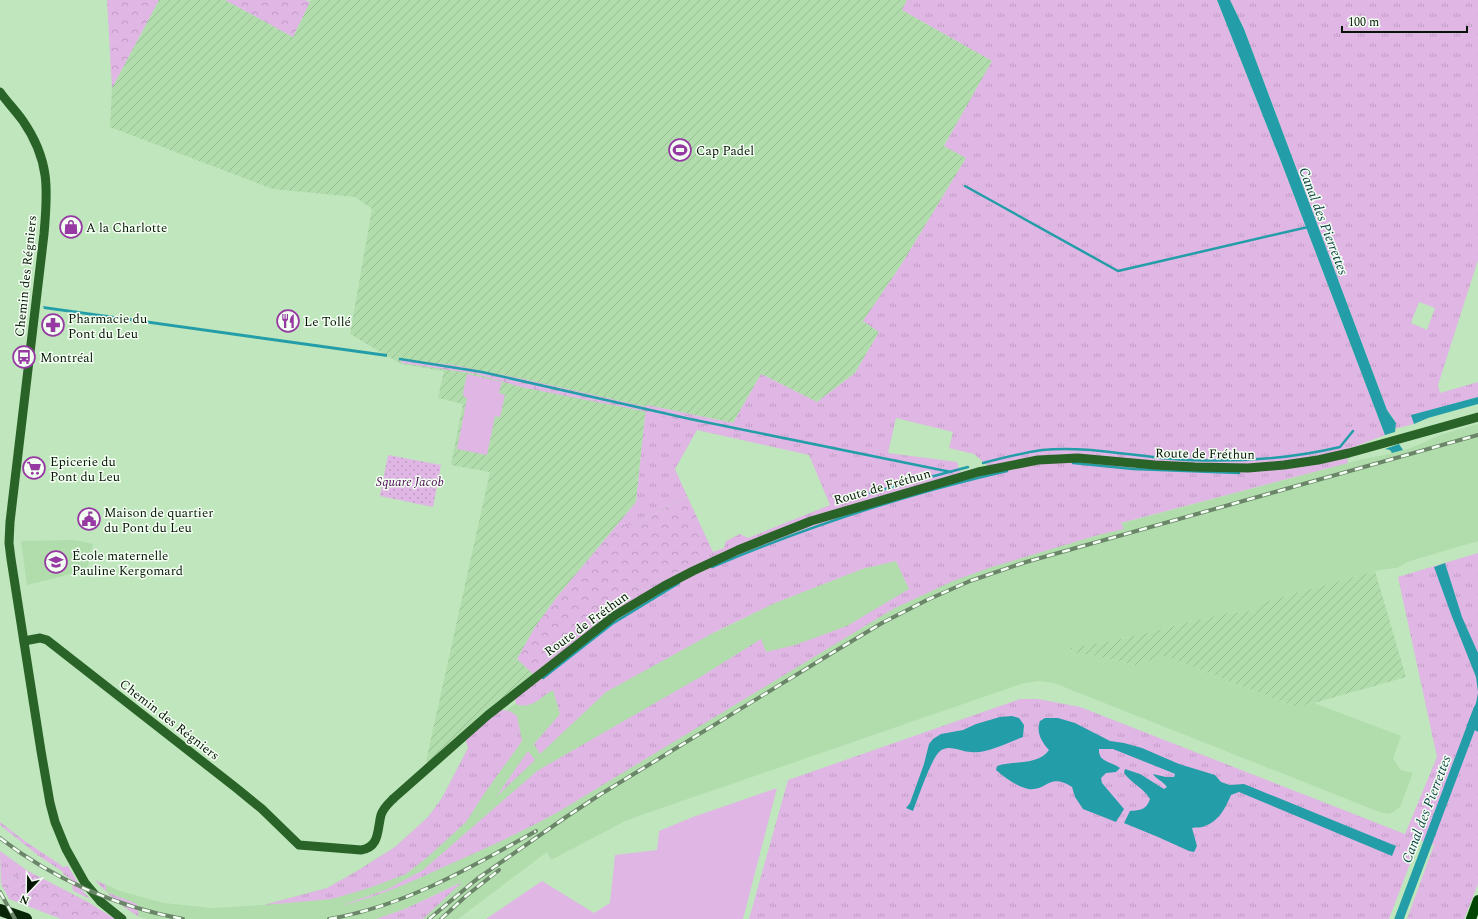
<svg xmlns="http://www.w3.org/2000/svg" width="1478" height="919" viewBox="0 0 1478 919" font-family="Spectral,serif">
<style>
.built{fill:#b1ddad}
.industrial{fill:url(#industrial-furrows)}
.grass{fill:url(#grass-tufts);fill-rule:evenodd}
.forest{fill:url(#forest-crowns)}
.wetland{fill:url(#wetland-marsh)}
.park{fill:url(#park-dots)}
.garden{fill:#e0b6e5}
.water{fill:#239ea8}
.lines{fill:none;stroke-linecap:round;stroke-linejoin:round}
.stream{stroke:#239ea8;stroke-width:2.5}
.canal{stroke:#239ea8;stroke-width:9}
.secondary{stroke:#296327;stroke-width:9}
.primary{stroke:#024404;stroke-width:10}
.highway{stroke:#082607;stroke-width:12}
.rail-casing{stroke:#6a8568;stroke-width:4}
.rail{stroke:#f3fff2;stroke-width:2.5;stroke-dasharray:8;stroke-linecap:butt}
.labels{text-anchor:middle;stroke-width:3;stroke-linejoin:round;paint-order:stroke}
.poi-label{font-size:13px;fill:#071507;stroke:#f3fff2;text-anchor:start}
.street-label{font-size:13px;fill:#071507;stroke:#f3fff2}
.park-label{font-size:13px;font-style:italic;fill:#4e0c56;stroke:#f3fff2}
.water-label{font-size:14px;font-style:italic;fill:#0e4246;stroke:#f3fff2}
</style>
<defs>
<pattern id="industrial-furrows" width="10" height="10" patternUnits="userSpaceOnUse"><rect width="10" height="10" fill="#b1ddad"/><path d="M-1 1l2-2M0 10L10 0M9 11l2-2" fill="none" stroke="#97bd93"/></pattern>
<pattern id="grass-tufts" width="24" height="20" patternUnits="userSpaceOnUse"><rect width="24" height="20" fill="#e0b6e5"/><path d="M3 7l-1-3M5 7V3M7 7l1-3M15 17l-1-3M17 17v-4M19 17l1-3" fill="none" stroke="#bf9cc3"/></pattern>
<pattern id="forest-crowns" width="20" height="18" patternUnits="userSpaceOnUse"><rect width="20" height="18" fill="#e0b6e5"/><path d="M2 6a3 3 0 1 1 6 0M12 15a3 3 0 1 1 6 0" fill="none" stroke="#bf9cc3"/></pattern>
<pattern id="wetland-marsh" width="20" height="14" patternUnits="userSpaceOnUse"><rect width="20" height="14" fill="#e0b6e5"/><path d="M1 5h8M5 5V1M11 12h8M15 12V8" fill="none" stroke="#bf9cc3"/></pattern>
<pattern id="park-dots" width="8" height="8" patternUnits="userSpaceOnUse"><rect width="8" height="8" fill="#e0b6e5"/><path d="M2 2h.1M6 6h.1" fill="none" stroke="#bf9cc3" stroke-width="1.8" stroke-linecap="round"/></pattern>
</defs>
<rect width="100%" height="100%" fill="#bfe6bc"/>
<!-- built -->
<g class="built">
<polygon points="1478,424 1478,541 1410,561 1397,568 1379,570 1260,603 1254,610 1241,613 1231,612 1117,640 1070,648 1073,653 1096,656 1136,665 1165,656 1296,707 1314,703 1401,736 1393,759 1401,770 1413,773 1400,807 1390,814 1382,813 1054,683 1039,681 1024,683 627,820 551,860 547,852 458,919 423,919 461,882 405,909 376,919 147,919 139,917 121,905 95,880 120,891 164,903 212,908 264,905 327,888 357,871 395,847 428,817 442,798 468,748 465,738 602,645 714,633 775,603 862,569 896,561 909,589 1097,530 1359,460 1385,455 1411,448 1440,435"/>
<polygon points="74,540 93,544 87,570 27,585 21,541"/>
</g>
<!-- industrial -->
<g class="industrial">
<polygon points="159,0 225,0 293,37 311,0 907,0 902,10 993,61 944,145 966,158 901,265 864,321 879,332 855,373 817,402 761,374 733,423 647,405 645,416 636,502 556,598 535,627 517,659 539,679 465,738 434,768 426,761 490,472 451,465 463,404 438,398 444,371 401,364 350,334 372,209 355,197 273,189 110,127 112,88"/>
<polygon points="1375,571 1406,677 1314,703 1296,707 1165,656 1136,665 1096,656 1073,653 1070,648 1117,640 1231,612 1241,613 1254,610 1260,603"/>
</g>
<!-- grass -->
<g class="grass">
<path d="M907,0H1217L1282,164L1385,435L1346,450L1348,463L1121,523L1124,529L1098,535L992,567L953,581L893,609L558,812C522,832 486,848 448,865C413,881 378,897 340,906L388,889L423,870L537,771L702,676L761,639L766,652L795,645L847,626L909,589L896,561L862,569L775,603L713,633L606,692L540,754L534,744L560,714L553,690C540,697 532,710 516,704L515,699L538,679L532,673L590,627L639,591L706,558L713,552L724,548L726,541L740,534L748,538L830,505L809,455L697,430L675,469L687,496L633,525H617L636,502L645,416L647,405L733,423L761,374L817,402L855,373L879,332L863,321L901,265L966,158L944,146L992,61L902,10ZM896,418L953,432L949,448L974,454L988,466L960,472L957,462L888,453Z"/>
<path d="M1230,0H1478V260L1438,385L1440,393L1478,382V397L1412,415L1414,424L1394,429V419L1387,410L1244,29ZM1419,302L1435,308L1427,330L1411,323Z"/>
<polygon points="1478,553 1478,884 1464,919 1407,919 1434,845 1419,840 1389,919 749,919 788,780 1020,699 1038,699 1080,707 1405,834 1437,757 1398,577"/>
<polygon points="501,710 510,711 517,716 522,741 484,794 466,822 430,855 406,874 369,888 332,899 264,905 327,888 357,871 395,847 428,817 442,798 468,748 465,738"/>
<polygon points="528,751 535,760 496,797"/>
<polygon points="0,822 26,842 61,865 62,868 62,867 68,866 82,890 90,899 73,891 71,879 63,874 63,872 39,856 0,825"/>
<polygon points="0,851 28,871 1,884"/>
<path d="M95,880L106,885V892L137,904L139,917C122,906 108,895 95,880Z"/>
<polygon points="462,882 423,919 376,919 405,909"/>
</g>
<!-- forest -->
<g class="forest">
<polygon points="107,0 159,0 112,88"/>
<polygon points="225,0 305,0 310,2 293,37"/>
<polygon points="687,496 713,552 706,558 639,591 590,627 532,673 517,659 535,627 556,598 617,525 633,525"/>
<polygon points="28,871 88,902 115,919 61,919 9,899 1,884"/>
</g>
<!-- wetland -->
<polygon class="wetland" points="400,359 453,365 523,379 700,419 946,469 941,472 802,443 700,425 638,410 521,387 476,374 402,363"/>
<!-- park -->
<polygon class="park" points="388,455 441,465 433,507 380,496"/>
<!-- garden -->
<g class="garden">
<polygon points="467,374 502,382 499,393 505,395 500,417 495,416 487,455 457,449 467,398 464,397 463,393"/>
<polygon points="777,788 743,919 486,919 542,881 594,913 610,903 615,855 657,850 659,831 693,817"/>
</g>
<!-- water -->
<g class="water">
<polygon points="1217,0 1230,0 1244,29 1387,410 1396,423 1395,432 1385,435 1282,164"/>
<polygon points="43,306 387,354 387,357 44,309"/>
<polygon points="1478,397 1478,404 1428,418 1414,424 1411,415"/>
<polygon points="1399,444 1403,450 1392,453 1390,450 1385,449"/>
<polygon points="1445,563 1462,617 1478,653 1478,692 1476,677 1451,614 1434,567"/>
<polygon points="1478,693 1478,732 1467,725 1476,703"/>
<path d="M1012,716L1019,718L1024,725L1023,737C1009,742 986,754 971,752C961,752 948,743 939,752C931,760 918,798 913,811L906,808L910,803L924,764L929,744L933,739L941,734L963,730L976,724L1000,717Z"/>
<path d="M1045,718H1058L1075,723L1110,741L1124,743L1142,748L1179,764L1215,775L1221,782L1230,785L1244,784L1396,846L1392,856L1239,792L1231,795C1226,807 1219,821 1205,826C1202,828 1196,827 1192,828L1197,846L1194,852L1189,851L1158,837L1124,823L1130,811C1141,810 1146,810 1150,799C1143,787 1132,784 1124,773L1125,769L1140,774L1164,789L1167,787C1163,781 1156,779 1153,774L1166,777H1174L1175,774L1168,771L1113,749H1099C1098,762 1110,761 1120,768L1116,772L1106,773L1101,778L1102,783L1124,809L1116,822L1083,809L1075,797L1072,787C1048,772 1047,792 1028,789C1016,786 1005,778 996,770L997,766C1013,760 1038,766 1049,750C1041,741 1036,732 1040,721Z"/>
</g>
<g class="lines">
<!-- stream -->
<g class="stream">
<polyline points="965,186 1118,271 1308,227"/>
<polyline points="400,359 482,372 690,419 951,472"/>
<path d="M983,463C1002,458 1022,453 1042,450C1090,445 1139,458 1187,460C1238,462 1290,459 1340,447L1353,431"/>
<polyline points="1073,463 1133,469 1239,473"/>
<polyline points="870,493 968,467"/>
<path d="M712,567C807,527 906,494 1007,471"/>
<polyline points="543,678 612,624 679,583"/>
</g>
<!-- canal -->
<polyline class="canal" points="1399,919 1478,709"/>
<!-- secondary -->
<g class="secondary">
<path d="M0,92C7,102 16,111 23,121C50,160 48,190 44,234L10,522L9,543L11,559L41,751L50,803L55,822L66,849L85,883L101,902L122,919"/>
<path d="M24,641L40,638L47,640L235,787L262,809L299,845L361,850C380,847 377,830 381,815C383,808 389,803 394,798L488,715L614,616L664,586L693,571L738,550L811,521L978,472L1038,460L1078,458L1155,465L1195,467L1248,468L1284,465L1318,460L1349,453L1478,417"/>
</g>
<!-- primary -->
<polyline class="primary" points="1471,919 1478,900"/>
<!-- highway -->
<polyline class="highway" points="0,910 26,919"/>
<!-- rail casing -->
<g class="rail-casing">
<g id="rail">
<path d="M0,838C53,879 117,907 183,919"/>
<polyline points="0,892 15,919"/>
<path d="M329,919C405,906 470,868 536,831"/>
<polyline points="429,919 477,879 566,817 601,794 832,653 882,623 927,600 970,581 1026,562 1478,435"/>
<polyline points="441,919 466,896 499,870"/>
</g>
</g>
<!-- rail -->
<use href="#rail" class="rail"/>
</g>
<!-- icons -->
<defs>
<g id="stadium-ring" transform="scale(1.15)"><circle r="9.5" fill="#f3fff2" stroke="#9639a2" stroke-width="1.5"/><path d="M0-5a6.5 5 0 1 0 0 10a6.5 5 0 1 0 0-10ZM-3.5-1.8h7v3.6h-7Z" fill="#9639a2"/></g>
<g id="shop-ring" transform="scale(1.15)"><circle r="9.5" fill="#f3fff2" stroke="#9639a2" stroke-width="1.5"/><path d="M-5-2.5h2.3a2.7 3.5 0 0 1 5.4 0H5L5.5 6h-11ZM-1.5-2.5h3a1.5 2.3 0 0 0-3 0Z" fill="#9639a2"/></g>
<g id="restaurant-ring" transform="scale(1.15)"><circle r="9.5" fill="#f3fff2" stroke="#9639a2" stroke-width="1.5"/><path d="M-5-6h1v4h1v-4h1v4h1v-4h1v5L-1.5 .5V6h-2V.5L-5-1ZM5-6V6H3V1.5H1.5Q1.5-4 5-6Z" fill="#9639a2"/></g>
<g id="pharmacy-ring" transform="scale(1.15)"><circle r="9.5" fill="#f3fff2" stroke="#9639a2" stroke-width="1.5"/><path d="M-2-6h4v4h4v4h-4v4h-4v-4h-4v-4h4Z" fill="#9639a2"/></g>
<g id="bus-ring" transform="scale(1.15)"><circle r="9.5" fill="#f3fff2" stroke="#9639a2" stroke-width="1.5"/><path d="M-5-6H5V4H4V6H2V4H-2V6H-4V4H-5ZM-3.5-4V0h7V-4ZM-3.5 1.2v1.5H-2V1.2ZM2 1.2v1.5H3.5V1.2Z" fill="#9639a2"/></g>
<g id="supermarket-ring" transform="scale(1.15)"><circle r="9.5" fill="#f3fff2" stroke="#9639a2" stroke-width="1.5"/><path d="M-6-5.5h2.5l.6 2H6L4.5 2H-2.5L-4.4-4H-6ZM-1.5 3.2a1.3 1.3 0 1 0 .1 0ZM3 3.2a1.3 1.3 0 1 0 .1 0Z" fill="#9639a2"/></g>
<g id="civic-ring" transform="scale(1.15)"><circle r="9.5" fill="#f3fff2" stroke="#9639a2" stroke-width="1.5"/><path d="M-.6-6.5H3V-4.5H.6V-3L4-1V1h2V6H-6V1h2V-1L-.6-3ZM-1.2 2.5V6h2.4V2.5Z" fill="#9639a2"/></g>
<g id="school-ring" transform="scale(1.15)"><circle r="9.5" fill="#f3fff2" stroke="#9639a2" stroke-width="1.5"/><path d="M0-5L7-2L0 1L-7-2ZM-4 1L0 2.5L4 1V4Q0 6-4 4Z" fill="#9639a2"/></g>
</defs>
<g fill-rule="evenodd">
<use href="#stadium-ring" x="680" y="150"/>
<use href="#shop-ring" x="71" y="227"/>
<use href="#restaurant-ring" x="288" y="321"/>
<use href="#pharmacy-ring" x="53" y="325"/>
<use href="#bus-ring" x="24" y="357"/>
<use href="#supermarket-ring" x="34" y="468"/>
<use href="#civic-ring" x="89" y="519"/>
<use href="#school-ring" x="56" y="562"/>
</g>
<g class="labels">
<!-- poi labels -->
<g class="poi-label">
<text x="696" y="155">Cap Padel</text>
<text x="86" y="232">A la Charlotte</text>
<text x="68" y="323">Pharmacie du<tspan x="68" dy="15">Pont du Leu</tspan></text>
<text x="304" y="326">Le Tollé</text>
<text x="40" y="362">Montréal</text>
<text x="50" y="466">Epicerie du<tspan x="50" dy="15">Pont du Leu</tspan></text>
<text x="104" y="517">Maison de quartier<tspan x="104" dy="15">du Pont du Leu</tspan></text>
<text x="72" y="560">École maternelle<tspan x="72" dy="15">Pauline Kergomard</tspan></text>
</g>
<!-- street labels -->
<g class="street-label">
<text transform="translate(25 276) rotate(-84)" y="5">Chemin des Régniers</text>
<text transform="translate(1205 453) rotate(1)" y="5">Route de Fréthun</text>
<text transform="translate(882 486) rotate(-16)" y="5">Route de Fréthun</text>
<text transform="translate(586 623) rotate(-36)" y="5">Route de Fréthun</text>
<text transform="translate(170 719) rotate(38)" y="5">Chemin des Régniers</text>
</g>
<!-- park labels -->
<g class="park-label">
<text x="410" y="486">Square Jacob</text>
</g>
<!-- water labels -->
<g class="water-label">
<text transform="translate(1324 221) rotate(69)" y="5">Canal des Pierrettes</text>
<text transform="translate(1426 809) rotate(-69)" y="5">Canal des Pierrettes</text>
</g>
</g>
<!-- north arrow -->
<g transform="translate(28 891) rotate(202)" stroke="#f3fff2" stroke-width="3" paint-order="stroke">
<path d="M0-3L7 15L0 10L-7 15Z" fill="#071507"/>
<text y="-6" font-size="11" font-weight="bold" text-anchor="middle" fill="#071507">N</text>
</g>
<!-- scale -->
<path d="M1342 26v6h125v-6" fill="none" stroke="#071507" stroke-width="2"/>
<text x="1348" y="26" font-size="12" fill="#071507" stroke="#f3fff2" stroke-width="3" paint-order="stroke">100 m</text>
</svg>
